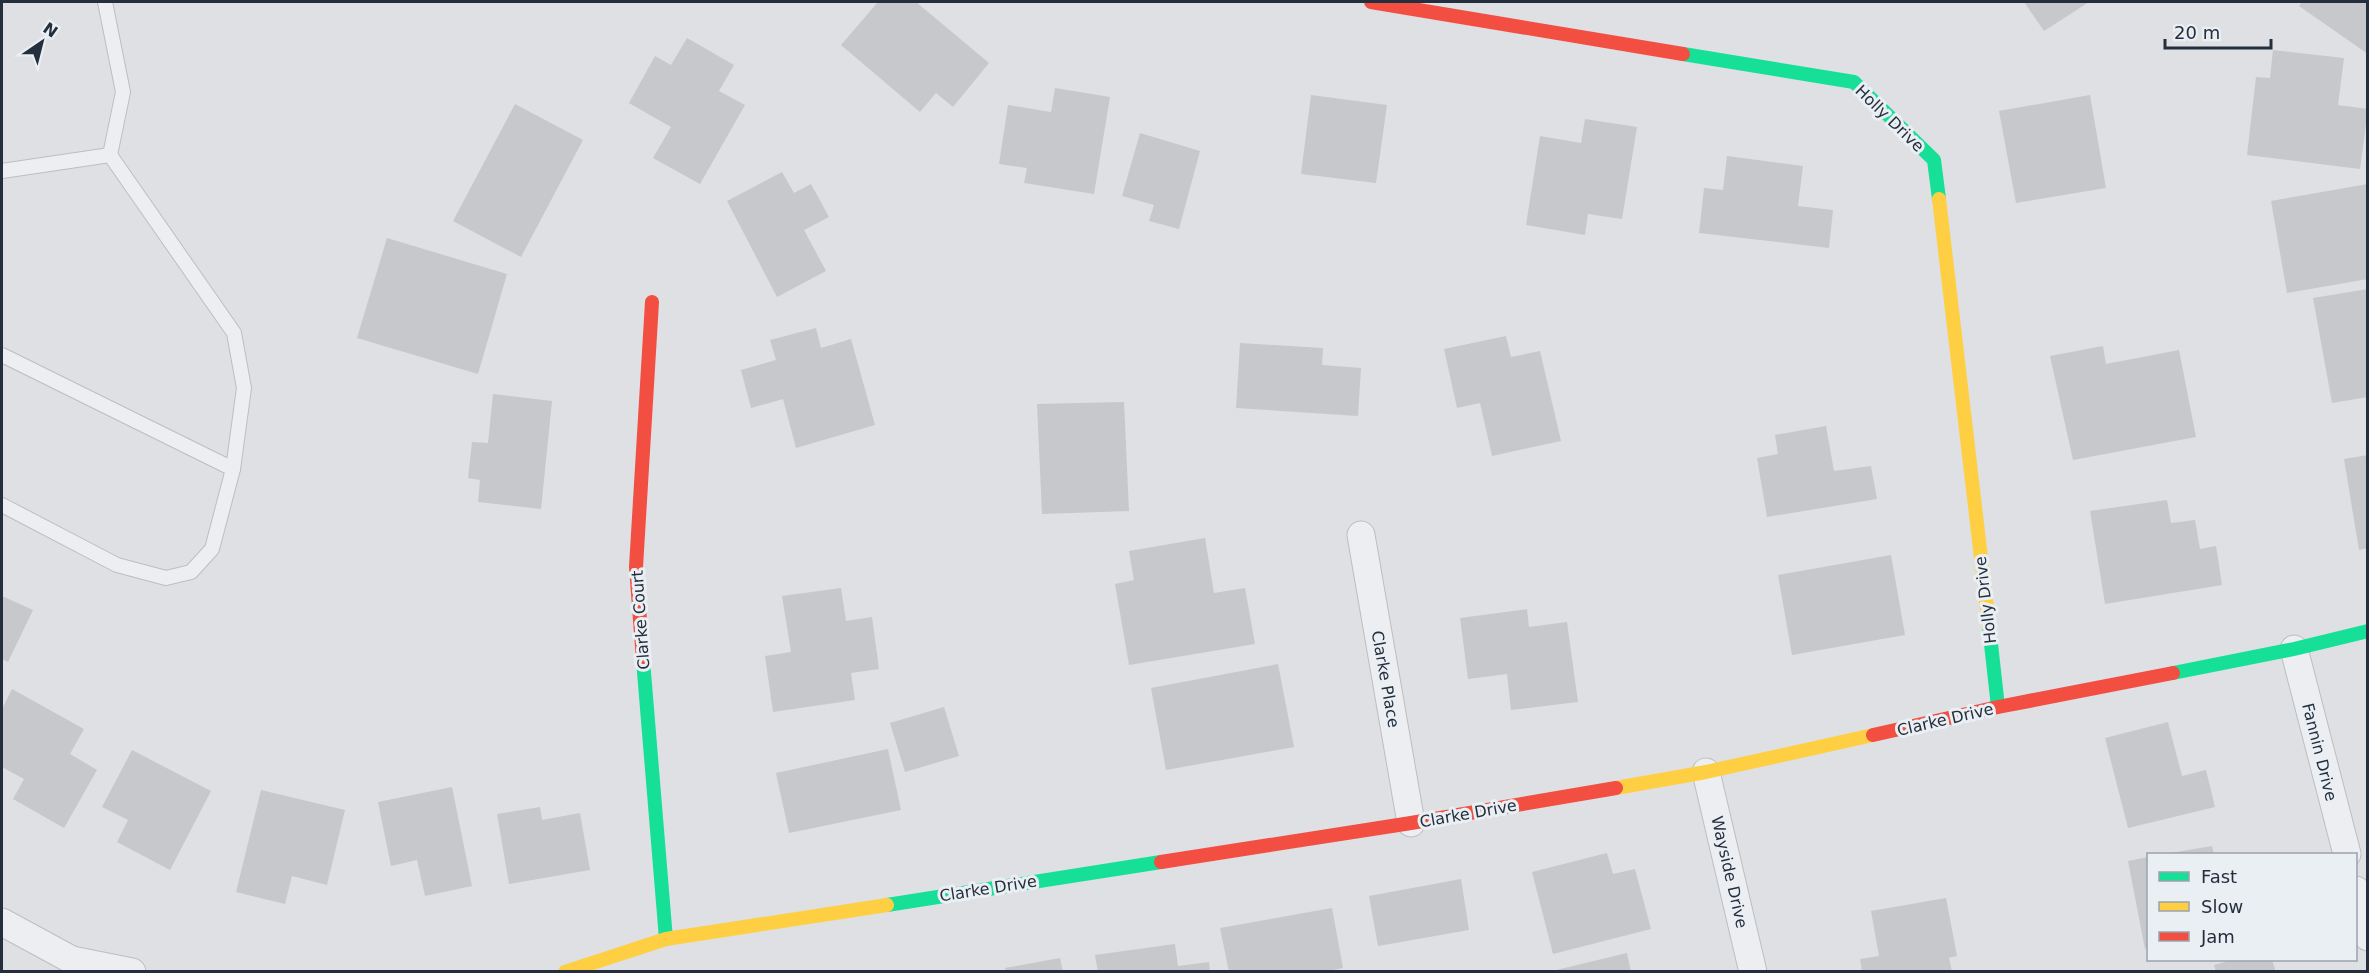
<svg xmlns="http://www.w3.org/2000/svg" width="2369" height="973" viewBox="0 0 2369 973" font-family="'DejaVu Sans',sans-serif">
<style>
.building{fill:#c6c8cb}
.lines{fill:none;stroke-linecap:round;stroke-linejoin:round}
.lane-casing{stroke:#bcbec1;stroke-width:16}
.street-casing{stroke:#bcbec1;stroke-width:29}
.lane{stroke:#edeef1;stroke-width:14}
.street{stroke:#edeef1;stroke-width:27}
.fast{stroke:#16e098;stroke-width:14}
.slow{stroke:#ffcf43;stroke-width:14}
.jam{stroke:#f24e42;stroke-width:14}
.labels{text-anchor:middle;stroke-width:6;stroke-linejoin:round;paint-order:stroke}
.street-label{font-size:16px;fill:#252e3d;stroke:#eaeff4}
</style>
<rect width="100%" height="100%" fill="#dee0e3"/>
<!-- building -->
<g class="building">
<polygon points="878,2 916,2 989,63 953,107 936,93 920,112 841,45"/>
<polygon points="2024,2 2089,2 2044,31"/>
<polygon points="2302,2 2368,2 2368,54 2299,6"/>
<polygon points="687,38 734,65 719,91 745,105 700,184 653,158 671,127 629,103 655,56 671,65"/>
<polygon points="2273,50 2344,58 2338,105 2368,109 2360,169 2247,155 2256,77 2270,78"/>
<polygon points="1055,88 1110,97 1094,194 1024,183 1027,168 999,164 1008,105 1051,112"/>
<polygon points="1311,95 1387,105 1376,183 1301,174"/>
<polygon points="2090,95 2106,188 2016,203 1999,111"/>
<polygon points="515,104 583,140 521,257 453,221"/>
<polygon points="1585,119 1637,127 1622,219 1588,214 1585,235 1526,225 1540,136 1581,143"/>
<polygon points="1140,133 1200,151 1179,229 1149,221 1154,205 1122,196"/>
<polygon points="1727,156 1803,166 1798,206 1833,210 1829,248 1699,233 1704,188 1723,190"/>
<polygon points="782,172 794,193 811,184 829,217 804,230 826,271 777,297 727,201"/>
<polygon points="2368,184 2368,279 2287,293 2271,201"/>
<polygon points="387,238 507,274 478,374 357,338"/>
<polygon points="2368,289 2368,397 2332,403 2313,298"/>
<polygon points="816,328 821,348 851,339 875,425 796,448 783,399 751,408 741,370 776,360 770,340"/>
<polygon points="1506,336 1511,357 1540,351 1561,441 1492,456 1480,403 1457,408 1444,349"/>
<polygon points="1240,343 1323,348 1322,365 1361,368 1358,416 1236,408"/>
<polygon points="2103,346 2106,364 2179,350 2196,437 2073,460 2050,356"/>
<polygon points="493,394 552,401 541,509 478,502 480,480 468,478 472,442 488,443"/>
<polygon points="1124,402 1129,511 1042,514 1037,404"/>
<polygon points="1826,426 1834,471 1871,466 1877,499 1767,517 1757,458 1778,454 1775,435"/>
<polygon points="2368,455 2368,548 2359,550 2344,459"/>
<polygon points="2167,500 2171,523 2195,520 2200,549 2216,546 2222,585 2105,604 2090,511"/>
<polygon points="1205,538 1214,593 1245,588 1255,644 1129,665 1115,584 1134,580 1129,551"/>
<polygon points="1891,555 1905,635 1792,655 1778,575"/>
<polygon points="841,588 846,621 872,617 879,669 851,673 855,700 773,712 765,656 791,652 782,596"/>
<polygon points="2,596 33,610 8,662 2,659"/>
<polygon points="1527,609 1529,627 1567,622 1578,702 1511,710 1507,674 1468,679 1460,618"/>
<polygon points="1278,664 1294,747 1166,770 1151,688"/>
<polygon points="12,689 84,729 70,754 97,770 64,828 13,799 24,779 2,767 2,709"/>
<polygon points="944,707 959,756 905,772 890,723"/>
<polygon points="2168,722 2182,776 2206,770 2215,807 2128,828 2105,738"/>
<polygon points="888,749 901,810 789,833 776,773"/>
<polygon points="132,750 211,791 170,870 117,842 128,820 102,807"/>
<polygon points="452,787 472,886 425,896 417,860 391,866 378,802"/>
<polygon points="261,790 345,810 327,885 292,876 285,904 236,892"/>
<polygon points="540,807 542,820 580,813 590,870 509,884 497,814"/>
<polygon points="2212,846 2214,854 2170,854 2170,853"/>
<polygon points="1607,853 1613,874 1635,869 1651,929 1553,954 1532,872"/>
<polygon points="2148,857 2148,948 2145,949 2128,861"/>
<polygon points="1461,879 1469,930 1378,946 1369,896"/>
<polygon points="1946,898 1957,956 1949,958 1952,972 1862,972 1860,959 1879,956 1871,911"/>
<polygon points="1332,908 1343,968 1323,972 1229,972 1220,928"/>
<polygon points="1175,944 1178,966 1209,962 1210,972 1098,972 1095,955"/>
<polygon points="1627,953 1631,972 1552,972 1552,971"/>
<polygon points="1060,958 1063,972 1006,972 1005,968"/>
<polygon points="2232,960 2272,960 2276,972 2216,972 2214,965"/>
</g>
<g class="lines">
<!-- lane casing -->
<g class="lane-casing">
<g id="lane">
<polyline points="2,171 110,155 123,92 105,2"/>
<polyline points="2,355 233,469"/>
<polyline points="2,505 117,565 166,578 191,572 212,549 233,469 244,388 234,333 110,155"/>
</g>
</g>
<!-- street casing -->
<g class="street-casing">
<g id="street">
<polyline points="1361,535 1411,823"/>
<polyline points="2294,649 2347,854"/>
<polyline points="1706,772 1753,972"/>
<polyline points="2356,890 2368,937"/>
<polyline points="2,922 72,960 132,972"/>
</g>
</g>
<!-- lane -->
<use href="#lane" class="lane"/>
<!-- street -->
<use href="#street" class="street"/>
<!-- fast -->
<g class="fast">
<polyline points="1683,54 1854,82 1934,160 1939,199"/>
<polyline points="1989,626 1998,707"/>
<polyline points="643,660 666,939"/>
<polyline points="2173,673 2294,649 2368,631"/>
<polyline points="887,905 1161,862"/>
</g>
<!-- slow -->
<g class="slow">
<polyline points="1939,199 1989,626"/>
<polyline points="1616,788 1706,772 1873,735"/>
<polyline points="565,972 666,939 887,905"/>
</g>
<!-- jam -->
<g class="jam">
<polyline points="1371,2 1683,54"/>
<polyline points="643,660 636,567 652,302"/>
<polyline points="1873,735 1998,707 2173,673"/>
<polyline points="1161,862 1411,823 1616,788"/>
</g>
</g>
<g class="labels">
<!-- street labels -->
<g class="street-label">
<text transform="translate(1890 118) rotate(44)" y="6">Holly Drive</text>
<text transform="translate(1985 600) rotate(-97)" y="6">Holly Drive</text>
<text transform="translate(640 620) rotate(-94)" y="6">Clarke Court</text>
<text transform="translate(1386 679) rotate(80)" y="6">Clarke Place</text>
<text transform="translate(1945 719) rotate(-13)" y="6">Clarke Drive</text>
<text transform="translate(2320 752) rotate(76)" y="6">Fannin Drive</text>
<text transform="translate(1468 813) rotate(-10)" y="6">Clarke Drive</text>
<text transform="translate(1730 872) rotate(77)" y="6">Wayside Drive</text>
<text transform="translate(988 888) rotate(-9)" y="6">Clarke Drive</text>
</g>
</g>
<!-- border -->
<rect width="2369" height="973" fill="none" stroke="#252e3d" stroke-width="6"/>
<!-- legend -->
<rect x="2147" y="853" width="210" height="108" fill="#eaeff4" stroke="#9ba2ab" stroke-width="1.5"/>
<rect x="2159" y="872" width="30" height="9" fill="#16e098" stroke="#9ba2ab" stroke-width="1.5"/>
<text x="2201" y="883" font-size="18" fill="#252e3d">Fast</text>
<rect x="2159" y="902" width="30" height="9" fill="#ffcf43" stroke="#9ba2ab" stroke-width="1.5"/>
<text x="2201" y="913" font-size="18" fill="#252e3d">Slow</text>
<rect x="2159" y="932" width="30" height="9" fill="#f24e42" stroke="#9ba2ab" stroke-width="1.5"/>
<text x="2201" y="943" font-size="18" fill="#252e3d">Jam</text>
<!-- north arrow -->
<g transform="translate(42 42) rotate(35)" stroke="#eaeff4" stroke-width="4.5" paint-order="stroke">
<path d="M0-4.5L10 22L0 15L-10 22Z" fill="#252e3d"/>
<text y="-9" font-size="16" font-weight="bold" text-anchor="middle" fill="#252e3d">N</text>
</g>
<!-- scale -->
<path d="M2165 39v9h106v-9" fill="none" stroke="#252e3d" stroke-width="3"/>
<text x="2174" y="39" font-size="18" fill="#252e3d" stroke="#eaeff4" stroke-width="4.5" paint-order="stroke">20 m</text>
</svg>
